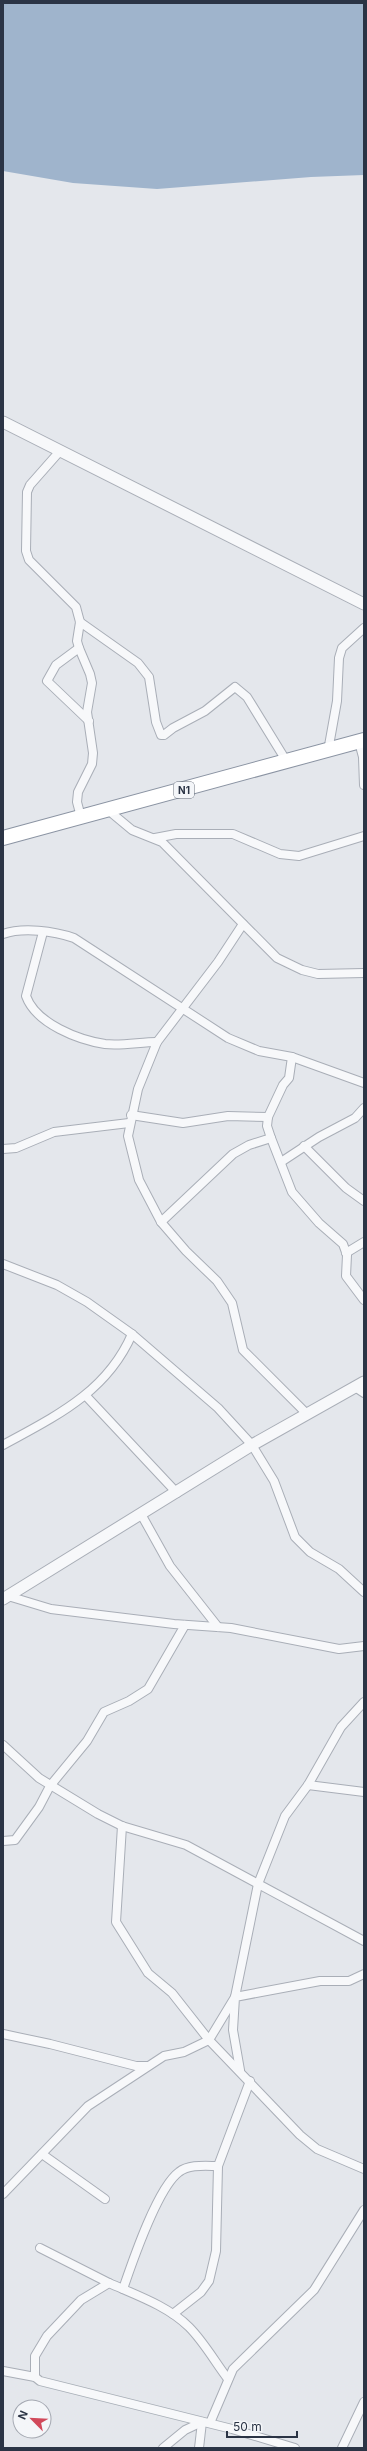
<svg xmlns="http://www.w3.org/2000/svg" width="367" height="2451" viewBox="0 0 367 2451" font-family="Inter,sans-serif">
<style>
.water{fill:#9fb4cc}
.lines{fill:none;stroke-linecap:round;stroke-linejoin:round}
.minor-casing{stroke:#a9aeb7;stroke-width:10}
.tertiary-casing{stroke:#a9aeb7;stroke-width:13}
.trunk-casing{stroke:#8b94a3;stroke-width:16}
.minor{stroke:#f7f8fa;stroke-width:8}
.tertiary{stroke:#f7f8fa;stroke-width:11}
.trunk{stroke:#fff;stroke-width:14}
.labels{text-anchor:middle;stroke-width:3;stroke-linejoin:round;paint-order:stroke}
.shield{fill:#f4f6f9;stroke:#676e7b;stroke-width:1}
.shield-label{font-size:10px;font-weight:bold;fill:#2b3445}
</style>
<rect width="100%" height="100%" fill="#e4e7ec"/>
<!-- water -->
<polygon class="water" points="3,3 364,3 364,175 311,177 157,189 73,183 3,171"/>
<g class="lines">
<!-- minor casing -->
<g class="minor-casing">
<g id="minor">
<polyline points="60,451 30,485 27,492 26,551 29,560 76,607 80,622 77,641 79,648 90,674 92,683 87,712 93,753 92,764 78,792 77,802 81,817"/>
<polyline points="80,622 138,663 149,677 156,722 161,735 164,735 173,728 205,711 235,687 247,697 287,762"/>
<polyline points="79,648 56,665 47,681 89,721"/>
<polyline points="359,742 363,757 364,785"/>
<polyline points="328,751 337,701 339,658 342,648 364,628"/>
<polyline points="108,810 132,830 162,842 277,958 302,970 318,974 364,973"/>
<polyline points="155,838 176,834 233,834 280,854 299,856 364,836"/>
<polyline points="243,924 218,962 157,1042 138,1089 128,1136 139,1180 161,1222 186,1251 217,1281 232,1303 243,1350 306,1413"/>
<path d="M43,932L26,996C36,1024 79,1040 105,1044C121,1046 141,1042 157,1042"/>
<path d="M3,934C23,927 54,931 74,938L228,1038L259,1051L292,1057L364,1083"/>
<polyline points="292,1057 289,1078 283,1085 268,1117 267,1126 271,1138 292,1192 319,1223 343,1244 347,1255 346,1276 364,1300"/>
<polyline points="131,1115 183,1123 228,1116 268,1117"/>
<polyline points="304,1146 346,1188 364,1201"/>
<polyline points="3,1149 16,1148 54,1132 129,1123"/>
<polyline points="281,1162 319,1137 355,1118 364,1108"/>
<polyline points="161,1222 233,1154 249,1145 271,1138"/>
<polyline points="346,1253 364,1242"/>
<polyline points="3,1264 57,1285 87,1302 132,1334 218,1408 252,1445 274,1481 295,1537 310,1552 339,1569 364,1592"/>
<polyline points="355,1387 364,1393"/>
<polyline points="86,1396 177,1493"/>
<path d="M3,1445C56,1416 107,1392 132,1334"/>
<polyline points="141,1514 170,1566 218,1627"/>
<polyline points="8,1596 51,1609 174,1624 231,1628 339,1649 364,1646"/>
<polyline points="3,1745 39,1778 98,1814 122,1826 186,1845 364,1941"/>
<polyline points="308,1785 364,1792"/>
<polyline points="122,1826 116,1922 148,1973 172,1993 209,2040 300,2135 317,2149 364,2169"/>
<polyline points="3,1841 15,1840 39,1807 50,1786 87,1741 104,1712 129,1701 148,1689 185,1625"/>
<polyline points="3,2034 50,2044 136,2066 147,2066"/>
<polyline points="240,2070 233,2030 235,1997 320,1981 349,1981 364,1974"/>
<polyline points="42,2154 105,2199"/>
<polyline points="3,2194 88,2106 164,2056 184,2052 209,2040 235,1997 258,1884 285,1816 308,1785 341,1727 364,1702"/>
<polyline points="40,2248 109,2283"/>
<path d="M123,2289C132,2263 157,2188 179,2172C189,2164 206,2166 218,2166"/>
<polyline points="173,2314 201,2292 209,2281 216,2251 218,2166 250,2081"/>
<polyline points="3,2371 35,2377 40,2381 232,2429 295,2448"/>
<path d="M35,2377V2356L47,2336L81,2300L109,2283C136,2295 168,2306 189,2327C204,2342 215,2362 228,2379"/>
<polyline points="210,2423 233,2369 314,2290 364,2210"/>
<polyline points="163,2448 185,2430 202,2422"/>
<polyline points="199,2448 202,2422"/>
<polyline points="342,2448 364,2402"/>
</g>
</g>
<!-- tertiary casing -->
<g class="tertiary-casing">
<g id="tertiary">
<polyline points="3,422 364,604"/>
<polyline points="3,1599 252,1445 364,1382"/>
</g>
</g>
<!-- trunk casing -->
<g class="trunk-casing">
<polyline id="trunk" points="3,838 364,740"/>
</g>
<!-- minor -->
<use href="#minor" class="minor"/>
<!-- tertiary -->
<use href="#tertiary" class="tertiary"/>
<!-- trunk -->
<use href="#trunk" class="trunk"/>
</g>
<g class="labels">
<!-- shield labels -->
<rect class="shield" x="174" y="782" width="20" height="16" rx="3"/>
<g class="shield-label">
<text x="184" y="794">N1</text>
</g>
</g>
<!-- border -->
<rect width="367" height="2451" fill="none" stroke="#2b3445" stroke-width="8"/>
<!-- north arrow -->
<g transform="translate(32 2419) rotate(294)"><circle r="19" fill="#f4f6f9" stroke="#a4a8b1"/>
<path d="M0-3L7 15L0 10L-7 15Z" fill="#d1495b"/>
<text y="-6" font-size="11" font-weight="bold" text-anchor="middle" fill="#2b3445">N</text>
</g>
<!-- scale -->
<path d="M227 2431v6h70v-6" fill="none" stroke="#2b3445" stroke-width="2"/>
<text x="233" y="2431" font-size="12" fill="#2b3445" stroke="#f4f6f9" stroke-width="3" paint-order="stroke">50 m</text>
</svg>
